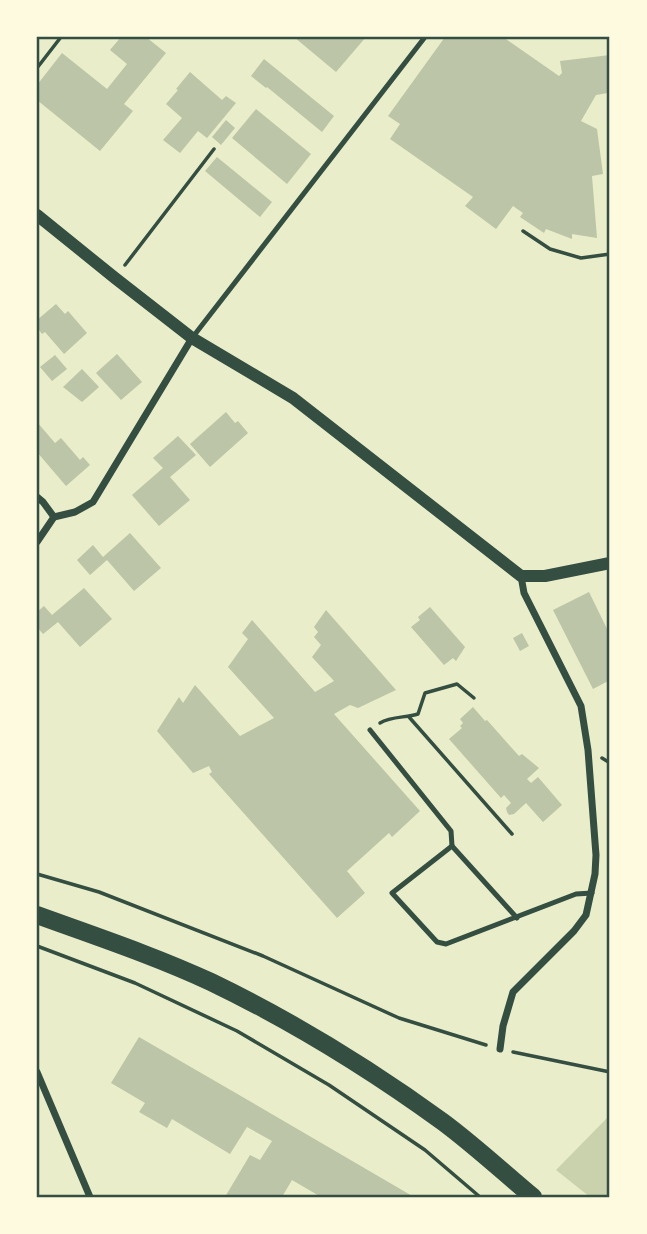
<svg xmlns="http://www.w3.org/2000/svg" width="647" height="1234" viewBox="0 0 647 1234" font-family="Inter,sans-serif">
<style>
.green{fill:#cad2ad}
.building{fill:#bcc5a7}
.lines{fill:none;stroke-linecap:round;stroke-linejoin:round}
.path{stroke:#344e41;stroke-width:3.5}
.service{stroke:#344e41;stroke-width:5}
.minor{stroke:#344e41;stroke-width:7}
.tertiary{stroke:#344e41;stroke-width:12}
.primary{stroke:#344e41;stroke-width:18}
.neatline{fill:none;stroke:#344e41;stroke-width:2.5}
</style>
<rect width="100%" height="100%" fill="#e9edc9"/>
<!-- green -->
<polygon class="green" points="610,1115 610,1197 590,1197 556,1170"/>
<!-- building -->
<g class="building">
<polygon points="121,37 146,37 166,53 124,104 133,111 100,151 37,100 37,85 62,53 107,89 127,64 110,50"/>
<polygon points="294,37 366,37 336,72"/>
<polygon points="445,37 503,37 559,76 562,73 560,61 610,55 610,100 609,100 608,93 596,95 581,121 597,129 603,174 592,176 597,238 572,234 572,239 546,229 544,233 520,217 523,213 513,206 496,229 465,206 473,197 390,139 400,124 388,116"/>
<polygon points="264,59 334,116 322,132 267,87 266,88 251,76"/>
<polygon points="190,72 222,100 226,96 236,103 207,138 198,131 180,153 163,140 182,118 166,104 178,90 176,89"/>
<polygon points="256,109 311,154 287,184 232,138"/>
<polygon points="226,120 235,128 221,145 212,137"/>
<polygon points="217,157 272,202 260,217 205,171"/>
<polygon points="56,304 65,314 68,311 87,333 64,354 45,332 42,334 37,327 37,320"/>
<polygon points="117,354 142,382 121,400 96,373"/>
<polygon points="55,355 67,369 52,381 40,367"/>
<polygon points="82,369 99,387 82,402 63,387"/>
<polygon points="226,412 235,423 238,421 248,433 210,467 190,444"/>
<polygon points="37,422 55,443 61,438 80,460 83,457 90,465 66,486 37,452"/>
<polygon points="178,436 196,455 170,477 190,500 159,526 132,495 163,468 153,458"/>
<polygon points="130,533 161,568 134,591 107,560 90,575 77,560 93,545 103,557"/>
<polygon points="84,588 112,619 80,647 58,622 43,634 37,627 37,612 44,606 52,615"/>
<polygon points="589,592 610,635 610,680 593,689 553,610"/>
<polygon points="430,607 465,647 456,661 453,658 444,665 411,627 420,620 418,617"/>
<polygon points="326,610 396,690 358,708 350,705 334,714 420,811 392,837 389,833 347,871 365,893 337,918 209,774 212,772 209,766 193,773 157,731 179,697 183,703 195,685 240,736 274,718 228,667 248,639 242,633 252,620 315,692 334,681 312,657 321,645 314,637 318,632 314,627"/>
<polygon points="522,633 529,646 520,651 513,638"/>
<polygon points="473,707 485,721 487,720 519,756 522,754 539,768 527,779 531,783 538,777 562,805 543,822 526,803 514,814 509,815 507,812 506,808 511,803 504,795 501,798 449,739 462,728 460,726 463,723 460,719"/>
<polygon points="139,1037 258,1106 414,1197 321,1197 292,1180 282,1197 225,1197 250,1155 260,1160 272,1141 247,1127 230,1154 172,1119 167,1128 139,1112 145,1103 111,1083"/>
</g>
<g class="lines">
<!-- path -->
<g class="path">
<polyline points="37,68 61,37"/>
<polyline points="523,231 550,249 581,258 610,254"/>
<polyline points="125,265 214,149"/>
<polyline points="409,717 512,834"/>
<path d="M380,723C391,716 406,718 418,714L425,693L457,684L474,698"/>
<polyline points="602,758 610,763"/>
<polyline points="37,874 99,892 263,956 399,1018 486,1045"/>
<polyline points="37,946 135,983 237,1031 329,1085 425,1150 480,1197"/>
<polyline points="513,1052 610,1072"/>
</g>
<!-- service -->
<g class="service">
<polyline points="192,338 425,37"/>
<polyline points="370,730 451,831 452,846"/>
<polyline points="517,918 452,846 392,893 437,942 446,944 576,894 592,893"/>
</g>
<!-- minor -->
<g class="minor">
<polyline points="37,497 43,502 54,517"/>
<polyline points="37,542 54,517 75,512 93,502 192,338"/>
<polyline points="500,1049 503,1026 513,992 574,931 586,915 595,874 596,855 588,750 581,706 524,593 521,576"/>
<polyline points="37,1072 90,1197"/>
</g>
<!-- tertiary -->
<polyline class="tertiary" points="37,215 115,278 192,338 293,398 521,576 545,576 610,563"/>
<!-- primary -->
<path class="primary" d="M37,915C95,936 155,956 211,982C292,1021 370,1069 443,1122C474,1145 503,1172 533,1197"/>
</g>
<!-- border -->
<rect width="647" height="1234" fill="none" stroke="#fefae0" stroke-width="77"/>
<rect x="38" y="38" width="570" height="1158" class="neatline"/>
</svg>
